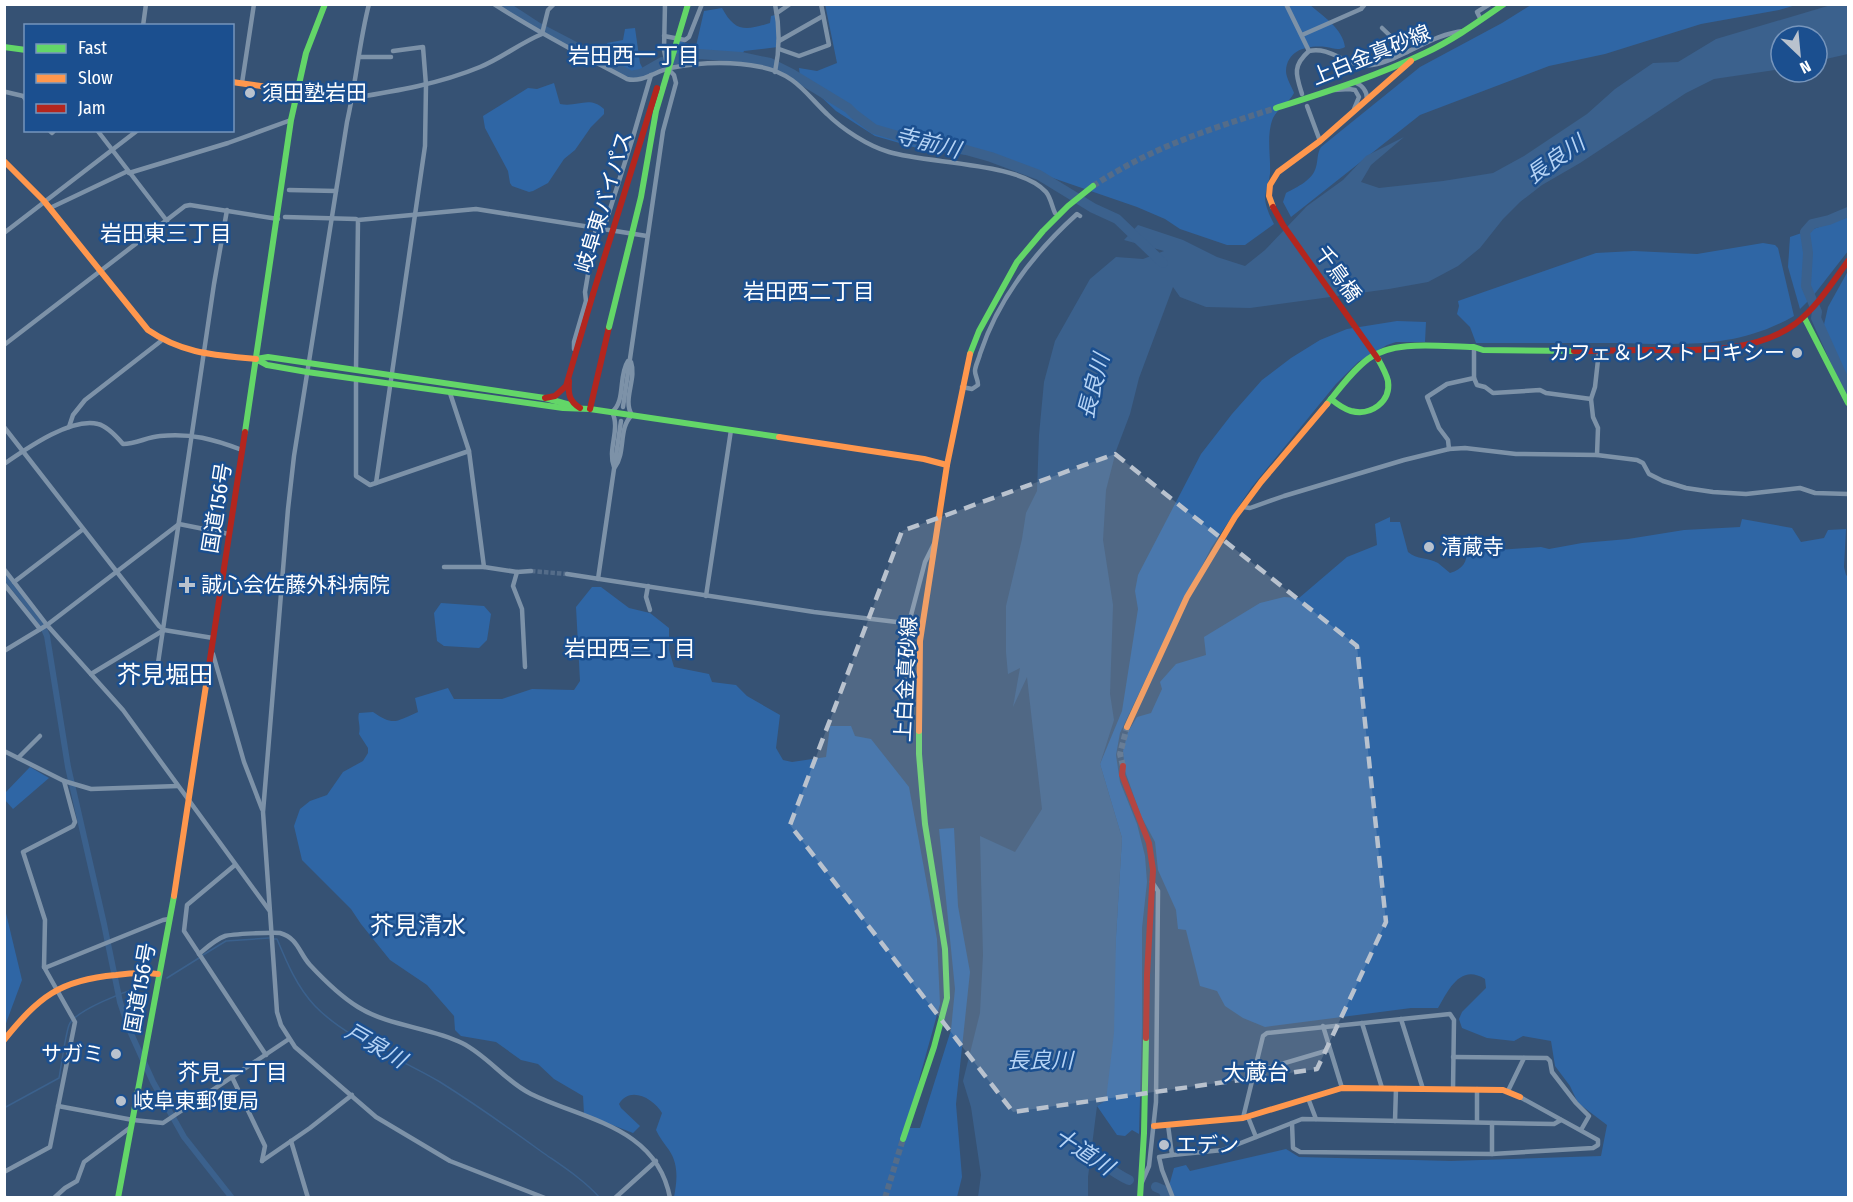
<svg xmlns="http://www.w3.org/2000/svg" width="1853" height="1202" viewBox="0 0 1853 1202" font-family="'Fira Sans Condensed','Noto Sans JP',sans-serif">
<style>
.green{fill:#2f66a5}
.water{fill:#3b618d}
.lines{fill:none;stroke-linecap:round;stroke-linejoin:round}
.stream{stroke:#3b618d;stroke-width:1.5}
.canal{stroke:#3b618d;stroke-width:6}
.river{stroke:#3b618d;stroke-width:10}
.street-tunnel{stroke:#546c89;stroke-width:4.5;stroke-dasharray:4.5 2;stroke-linecap:butt}
.secondary-tunnel{stroke:#546c89;stroke-width:6;stroke-dasharray:6 3;stroke-linecap:butt}
.street{stroke:#7d92a8;stroke-width:4.5}
.fast{stroke:#63d668;stroke-width:6}
.slow{stroke:#ff974d;stroke-width:6}
.jam{stroke:#b3261e;stroke-width:6}
.fast-bridge{stroke:#63d668;stroke-width:6}
.jam-bridge{stroke:#b3261e;stroke-width:6}
.marked{fill:#b9c2ce;fill-opacity:0.2;stroke:#b9c2ce;stroke-width:4.5;stroke-dasharray:12 8;stroke-linejoin:round}
.poi-dot{fill:#b9c2ce;stroke:#1b4f8f;stroke-width:2}
.labels{text-anchor:middle;stroke-width:5;stroke-linejoin:round;paint-order:stroke}
.street-label{font-size:21px;fill:#fff;stroke:#1b4f8f}
.poi-label{font-size:21px;fill:#fff;stroke:#1b4f8f;text-anchor:start}
.neighbourhood-label{font-size:22px;fill:#fff;stroke:#1b4f8f}
.water-label{font-size:22px;font-style:italic;fill:#b5d3f5;stroke:#1b4f8f}
.quarter-label{font-size:24px;fill:#fff;stroke:#1b4f8f}
</style>
<rect width="100%" height="100%" fill="#365274"/>
<!-- green -->
<g class="green">
<path d="M825,4L1310,5C1323,16 1343,29 1345,47C1338,51 1333,48 1326,47C1309,45 1287,49 1286,71C1286,78 1292,87 1294,93C1289,103 1278,108 1273,118C1266,135 1271,156 1270,174C1269,182 1266,189 1265,197C1265,206 1270,216 1274,224L1245,245H1227L1180,229L1165,219L1137,207L995,158L924,150L875,136L836,111L800,77L799,68L817,71L837,63Z"/>
<path d="M1531,5H1796L1779,10L1701,24L1605,54L1549,66L1420,115L1291,217L1283,202L1286,193C1297,187 1313,180 1316,167C1318,160 1317,153 1321,147L1420,67L1502,23Z"/>
<path d="M722,8C735,32 745,31 770,23L771,16L775,15L779,36L778,47L744,51L742,55L697,53L674,58L679,41L696,46L704,11Z"/>
<polygon points="635,28 640,63 643,69 628,72 612,65 607,43 623,40 625,29"/>
<path d="M554,83L560,104C577,108 589,95 604,109V114L591,127L575,150L564,159L548,183L533,191L529,192L512,186L510,183L508,171L485,128L483,116L528,88L537,89Z"/>
<polygon points="1848,217 1848,251 1813,296 1800,309 1788,267 1790,237"/>
<path d="M1763,243L1775,245L1778,248L1794,316C1735,350 1680,344 1615,343C1568,343 1522,343 1476,343L1470,327L1457,314L1459,306L1458,301L1596,253L1634,251L1697,254Z"/>
<polygon points="1848,271 1848,380 1823,329 1828,307"/>
<polygon points="1397,321 1426,322 1425,342 1396,342 1387,345 1358,362 1336,384 1251,488 1211,548 1162,645 1120,733 1116,755 1120,782 1137,824 1145,856 1147,882 1142,928 1142,1029 1139,1134 1132,1130 1125,1136 1117,1135 1097,1106 1106,1100 1122,838 1100,764 1122,711 1138,609 1135,591 1138,575 1201,454 1232,414 1262,380 1291,358 1320,340 1347,329"/>
<path d="M1390,517V522H1400L1408,552C1417,560 1428,557 1438,563C1442,566 1446,570 1450,573C1464,569 1468,561 1467,546L1483,551L1541,547L1549,549L1582,543L1628,539L1684,530L1740,527L1742,519L1792,528L1801,542L1824,538L1828,530L1846,529L1844,567L1846,575L1848,577V1197H1175L1169,1186L1174,1168L1186,1165L1190,1171L1286,1149L1299,1157L1451,1161L1601,1156L1607,1125L1578,1103L1570,1086L1555,1066L1551,1041L1523,1036L1514,1041L1487,1038L1462,1028L1459,1019L1462,1012L1486,988L1485,979C1460,963 1448,991 1438,1008H1411L1265,1027L1243,1018L1225,1006L1217,991L1200,986L1186,930L1178,929L1176,910L1158,870L1155,842L1141,816L1125,771L1123,751L1128,732L1137,717L1151,713L1162,689L1160,682L1176,664L1206,655L1204,637L1260,603L1284,597L1299,598L1347,557L1377,545L1375,524Z"/>
<path d="M592,587H601L629,608L650,613L669,628V650L674,667L709,674L712,682L736,685L747,696L780,715L776,748L783,760L792,762L826,757L830,726H851L855,736L871,739L909,787L937,939L940,1004L920,1076L909,1128H920L951,1030L955,989L939,829L954,828L958,906L970,972L956,1104L962,1177L957,1197H674C677,1181 679,1165 669,1150C664,1143 659,1137 656,1130L662,1113C654,1099 630,1085 619,1104L621,1108L640,1126L633,1133L584,1114L583,1096L554,1079L538,1064L521,1060L496,1042L461,1036L455,1030L454,1016L427,985L390,960L361,924L351,909L302,860L294,826L300,809L310,801L327,795L343,772L363,761L368,753V748L359,734C361,725 357,720 359,713L373,712C394,726 395,722 418,712L415,698L448,688L454,699H502L532,689L574,690L580,681L576,607Z"/>
<polygon points="441,603 484,606 491,614 487,640 479,648 444,646 437,641 434,613"/>
<polygon points="30,767 49,778 13,809 5,800 5,793"/>
<polygon points="4,905 22,980 5,1026 4,1026"/>
</g>
<!-- water -->
<polygon class="water" points="1831,5 1848,5 1848,54 1817,61 1817,36 1781,36 1781,69 1714,79 1686,93 1580,163 1542,185 1520,202 1503,219 1480,248 1458,266 1428,282 1389,289 1250,308 1206,307 1180,297 1173,287 1139,378 1130,414 1116,451 1106,490 1103,540 1113,605 1110,694 1114,720 1100,764 1122,838 1116,937 1114,1033 1106,1100 1097,1106 1088,1177 1088,1197 978,1197 981,1175 971,1107 963,1081 980,1013 983,955 980,836 1015,852 1042,809 1027,677 1013,707 1020,668 1008,674 1006,652 1006,606 1022,539 1026,513 1037,491 1039,435 1044,382 1055,341 1090,279 1116,257 1143,259 1164,251 1124,240 1138,225 1183,240 1217,257 1245,266 1265,250 1307,206 1343,180 1366,156 1404,137 1371,165 1361,182 1379,188 1443,181 1493,173 1524,156 1587,114 1615,89 1653,63 1678,62 1716,39"/>
<g class="lines">
<!-- stream -->
<g class="stream">
<path d="M274,939H277C287,963 297,987 315,1006C348,1040 400,1058 440,1082C475,1104 509,1128 542,1152C562,1166 583,1179 600,1198"/>
<polyline points="203,955 226,941 269,938"/>
<polyline points="167,978 199,958"/>
<path d="M4,1108L59,1078C61,1068 66,1029 70,1023C79,1009 124,992 140,987"/>
</g>
<!-- canal -->
<polyline class="canal" points="4,575 41,622 47,636 68,767 104,924 120,1002 129,1029 153,1082 184,1137 232,1198"/>
<!-- river -->
<g class="river">
<polyline points="502,4 537,27 631,76 641,74 662,62"/>
<polyline points="672,60 699,54 741,57 770,63 792,74 848,108 854,114 874,129 905,138 959,148 991,157 1039,175 1093,208 1117,219 1163,263"/>
<polyline points="1848,212 1829,220 1812,224 1805,232 1808,253 1806,286 1817,312 1816,318 1848,389"/>
<path d="M1080,1148C1097,1158 1111,1172 1129,1180"/>
<polyline points="1156,1187 1163,1190 1167,1198"/>
</g>
<!-- street-tunnel -->
<polyline class="street-tunnel" points="531,571 567,574"/>
<!-- secondary-tunnel -->
<g class="secondary-tunnel">
<path d="M1093,186C1152,147 1210,129 1276,108"/>
<polyline points="1123,766 1120,754 1127,727"/>
<polyline points="885,1198 903,1139"/>
</g>
<!-- street -->
<g class="street">
<path d="M369,4C359,43 356,83 347,122L294,456L288,509L263,812L277,1012L281,1025L295,1047L376,1117L450,1161L545,1198"/>
<path d="M494,4C537,32 582,55 627,79C642,83 656,71 670,68C701,62 731,61 761,67C795,74 805,93 827,114C842,129 868,146 889,152C928,164 1020,162 1046,192C1051,198 1052,207 1055,213"/>
<path d="M775,4C780,28 780,49 775,72"/>
<polyline points="1286,4 1309,51"/>
<polyline points="777,13 790,4"/>
<polyline points="1481,20 1477,12 1490,4"/>
<polyline points="143,26 146,4"/>
<polyline points="1382,28 1407,52"/>
<polyline points="1302,35 1361,9 1365,4"/>
<polyline points="664,36 685,40 689,37 702,4"/>
<polyline points="779,41 823,16"/>
<polyline points="779,49 799,56 829,45 821,4"/>
<polyline points="359,57 391,57"/>
<path d="M1354,82C1362,85 1367,90 1367,99"/>
<polyline points="242,83 254,4"/>
<polyline points="1334,90 1349,89 1355,90 1359,97 1354,109"/>
<polyline points="6,92 23,96 26,100"/>
<path d="M1302,94C1296,75 1292,66 1309,51C1333,46 1347,69 1372,65C1404,59 1431,34 1464,31"/>
<path d="M353,98C396,91 439,84 480,67C502,58 520,43 542,34L548,10L554,4"/>
<polyline points="1307,106 1320,141"/>
<polyline points="49,130 52,133 55,130"/>
<polyline points="97,130 167,221"/>
<polyline points="129,173 228,143 291,120"/>
<polyline points="289,190 336,191"/>
<polyline points="50,208 128,171"/>
<polyline points="285,217 356,219"/>
<polyline points="604,228 633,137 651,75"/>
<polyline points="4,233 138,130"/>
<polyline points="4,345 185,206 190,205 278,219"/>
<polyline points="574,349 574,342 586,301 585,292 596,227"/>
<polyline points="356,369 358,220 476,209 647,236"/>
<polyline points="1474,378 1477,385 1485,387 1493,393 1540,390 1546,393 1591,399"/>
<polyline points="356,379 356,476 370,485 469,451"/>
<path d="M962,387L972,389L978,385C978,379 975,376 975,371C975,366 979,359 980,354C998,299 1035,252 1077,214L1080,216"/>
<polyline points="450,393 469,451 484,567"/>
<polyline points="623,407 663,131 676,83 674,75 668,69 664,50 665,4"/>
<polyline points="4,427 159,626 164,630"/>
<polyline points="69,427 73,415 85,400 161,341"/>
<polyline points="1449,449 1448,440 1439,428 1427,397 1447,384 1474,378 1474,347"/>
<polyline points="1597,455 1598,428 1593,417 1591,399 1595,387 1599,351"/>
<path d="M4,464C26,449 71,417 98,424C107,426 117,437 123,444C136,444 147,437 160,436C192,433 213,439 242,450"/>
<path d="M614,467C607,449 621,429 612,412C626,401 618,376 628,361"/>
<path d="M615,467C626,452 618,428 632,415C622,400 637,379 631,362"/>
<polyline points="376,483 425,146 426,85 423,47 393,51"/>
<polyline points="1243,507 1250,508 1284,496 1404,460 1449,449 1465,448 1516,454 1597,455 1637,460 1643,463 1649,474 1663,481 1686,488 1713,492 1746,494 1800,488 1815,493 1848,494"/>
<polyline points="444,567 484,567 517,572 531,571"/>
<polyline points="4,569 47,625 123,710 269,910"/>
<polyline points="517,572 513,586 522,609 525,667"/>
<polyline points="567,574 814,612 905,623 910,619 925,562 934,544"/>
<polyline points="598,579 621,421"/>
<polyline points="14,582 82,530"/>
<polyline points="4,584 40,629"/>
<polyline points="648,586 646,597 650,610"/>
<polyline points="706,596 731,430"/>
<polyline points="4,651 47,625 179,524 229,534"/>
<polyline points="213,654 244,762 262,809"/>
<polyline points="157,670 214,284 227,210"/>
<polyline points="91,674 164,630 213,638"/>
<polyline points="4,751 64,781 91,789 178,786"/>
<polyline points="18,758 40,736"/>
<polyline points="235,865 187,905 184,931 266,1055"/>
<path d="M199,954C206,948 216,939 225,936C231,934 275,932 280,933C298,938 299,953 310,965C324,980 340,996 358,1007C390,1027 430,1027 462,1043C488,1056 505,1081 531,1094C585,1120 657,1127 670,1198"/>
<polyline points="44,967 47,967 163,920 169,919"/>
<polyline points="1401,1019 1423,1089"/>
<polyline points="1362,1023 1382,1088"/>
<polyline points="1323,1026 1342,1088"/>
<polyline points="1453,1057 1547,1058 1550,1061 1552,1072 1576,1103 1589,1116 1581,1130"/>
<polyline points="1254,1072 1329,1050"/>
<polyline points="232,1077 265,1146 262,1161"/>
<polyline points="1477,1089 1477,1122"/>
<polyline points="1508,1091 1524,1058"/>
<polyline points="1308,1098 1316,1119"/>
<polyline points="58,1106 133,1120 163,1123 289,1039"/>
<polyline points="1248,1117 1256,1137"/>
<polyline points="1243,1118 1263,1036 1267,1033 1450,1014 1454,1020 1453,1089"/>
<polyline points="1395,1121 1396,1088"/>
<polyline points="1292,1123 1293,1148 1300,1152 1492,1154 1593,1148 1598,1145 1598,1140 1520,1097"/>
<polyline points="1492,1123 1492,1154"/>
<polyline points="1168,1125 1172,1155 1223,1150 1302,1119 1554,1124 1561,1120"/>
<polyline points="291,1141 308,1198"/>
<polyline points="1172,1155 1159,1157 1162,1170 1173,1198"/>
<polyline points="262,1161 310,1128 352,1095"/>
<polyline points="4,1172 50,1147 75,1022 44,967 45,920 23,852 73,826 75,822 64,781"/>
<polyline points="1142,1182 1149,1166 1156,1102 1158,891 1152,882"/>
<polyline points="4,1196 5,1198"/>
<polyline points="54,1198 65,1188 77,1181 84,1162 131,1127"/>
<polyline points="615,1198 656,1161"/>
</g>
<!-- fast -->
<g class="fast">
<polyline points="4,47 26,50"/>
<path d="M1276,108C1326,92 1377,76 1425,53C1453,40 1478,22 1504,4"/>
<polyline points="1804,317 1848,403"/>
<polyline points="970,354 979,331 1017,262 1043,231 1068,206 1093,186"/>
<polyline points="256,359 267,365 307,372 563,408 590,409 779,437"/>
<polyline points="256,359 268,357 545,398 574,406"/>
<path d="M1331,399C1337,404 1344,409 1351,411C1371,416 1391,402 1388,381C1386,373 1382,366 1378,359"/>
<path d="M1327,404C1340,388 1352,371 1368,359C1394,339 1443,347 1474,347L1483,350L1574,351"/>
<polyline points="245,432 291,120 306,53 325,4"/>
<polyline points="903,1139 934,1047 947,998 945,949 925,824 919,754 919,731"/>
<polyline points="118,1198 174,896"/>
<polyline points="1140,1198 1144,1133 1146,1038"/>
</g>
<!-- slow -->
<g class="slow">
<polyline points="232,82 296,91"/>
<path d="M4,161L44,201L148,330C183,354 215,355 256,359"/>
<polyline points="1273,207 1269,196 1270,185 1278,172 1320,141 1411,61"/>
<polyline points="779,437 924,459 947,465"/>
<polyline points="1127,727 1187,597 1235,517 1261,482 1327,404"/>
<polyline points="919,731 920,641 947,465 970,354"/>
<polyline points="174,896 208,672"/>
<path d="M4,1040C39,997 59,980 116,975C130,973 144,972 158,974"/>
<polyline points="1154,1126 1243,1118 1342,1088 1503,1090 1520,1097"/>
</g>
<!-- jam -->
<g class="jam">
<path d="M1574,351C1598,351 1623,350 1647,350C1695,350 1754,354 1795,324C1817,307 1832,283 1848,261"/>
<path d="M569,381C568,394 569,401 580,408"/>
<polyline points="545,398 555,396 566,386 593,294"/>
<polyline points="590,409 609,327"/>
<polyline points="208,672 245,432"/>
<polyline points="1123,766 1122,775 1149,843 1153,870 1147,975 1146,1038"/>
</g>
<!-- fast-bridge -->
<polyline class="fast-bridge" points="609,327 641,197 656,111 688,4"/>
<!-- jam-bridge -->
<g class="jam-bridge">
<polyline points="1273,207 1283,225 1378,359"/>
<polyline points="593,294 657,88"/>
</g>
</g>
<!-- marked area -->
<path class="marked" d="M1115,454L1357,646L1386,922L1317,1069L1013,1112L790,825L902,531Z"/>
<!-- markers -->
<g class="poi-dot">
<circle cx="250" cy="93" r="6"/>
<circle cx="1797" cy="353" r="6"/>
<circle cx="1429" cy="547" r="6"/>
<path d="M184 576h6v6h6v6h-6v6h-6v-6h-6v-6h6z"/>
<circle cx="116" cy="1054" r="6"/>
<circle cx="121" cy="1101" r="6"/>
<circle cx="1164" cy="1145" r="6"/>
</g>
<g class="labels">
<!-- street labels -->
<g class="street-label">
<text transform="translate(1371 55) rotate(-22)" y="7">上白金真砂線</text>
<text transform="translate(604 202) rotate(-73)" y="7">岐阜東バイパス</text>
<text transform="translate(1338 274) rotate(55)" y="7">千鳥橋</text>
<text transform="translate(217 508) rotate(-81)" y="7">国道156号</text>
<text transform="translate(906 679) rotate(-87)" y="7">上白金真砂線</text>
<text transform="translate(140 988) rotate(-80)" y="7">国道156号</text>
</g>
<!-- poi labels -->
<g class="poi-label">
<text x="262" y="100">須田塾岩田</text>
<text x="1785" y="360" text-anchor="end">カフェ＆レスト ロキシー</text>
<text x="1441" y="554">清蔵寺</text>
<text x="201" y="592">誠心会佐藤外科病院</text>
<text x="104" y="1061" text-anchor="end">サガミ</text>
<text x="133" y="1108">岐阜東郵便局</text>
<text x="1176" y="1152">エデン</text>
</g>
<!-- neighbourhood labels -->
<g class="neighbourhood-label">
<text x="634" y="63">岩田西一丁目</text>
<text x="166" y="241">岩田東三丁目</text>
<text x="809" y="299">岩田西二丁目</text>
<text x="630" y="656">岩田西三丁目</text>
<text x="233" y="1080">芥見一丁目</text>
<text x="1256" y="1080">大蔵台</text>
</g>
<!-- water labels -->
<g class="water-label">
<text transform="translate(928 142) rotate(14)" y="8">寺前川</text>
<text transform="translate(1555 159) rotate(-35)" y="8">長良川</text>
<text transform="translate(1093 386) rotate(-75)" y="8">長良川</text>
<text transform="translate(376 1045) rotate(30)" y="8">戸泉川</text>
<text x="1040" y="1068">長良川</text>
<text transform="translate(1084 1151) rotate(33)" y="8">十道川</text>
</g>
<!-- quarter labels -->
<g class="quarter-label">
<text x="165" y="683">芥見堀田</text>
<text x="418" y="934">芥見清水</text>
</g>
</g>
<!-- border -->
<rect width="1853" height="1202" fill="none" stroke="#ffffff" stroke-width="12"/>
<!-- legend -->
<rect x="24" y="24" width="210" height="108" fill="#1b4f8f" stroke="#7695bc" stroke-width="1.5"/>
<rect x="36" y="44" width="30" height="9" fill="#63d668" stroke="#7695bc" stroke-width="1.5"/>
<text x="78" y="54" font-size="18" fill="#ffffff">Fast</text>
<rect x="36" y="74" width="30" height="9" fill="#ff974d" stroke="#7695bc" stroke-width="1.5"/>
<text x="78" y="84" font-size="18" fill="#ffffff">Slow</text>
<rect x="36" y="104" width="30" height="9" fill="#b3261e" stroke="#7695bc" stroke-width="1.5"/>
<text x="78" y="114" font-size="18" fill="#ffffff">Jam</text>
<!-- north arrow -->
<g transform="translate(1799 54) rotate(154)"><circle r="28" fill="#1b4f8f" stroke="#7695bc" stroke-width="1.5"/>
<path d="M0-4.5L10 22L0 15L-10 22Z" fill="#b9c2ce"/>
<text y="-9" font-size="16" font-weight="bold" text-anchor="middle" fill="#ffffff">N</text>
</g>
</svg>
